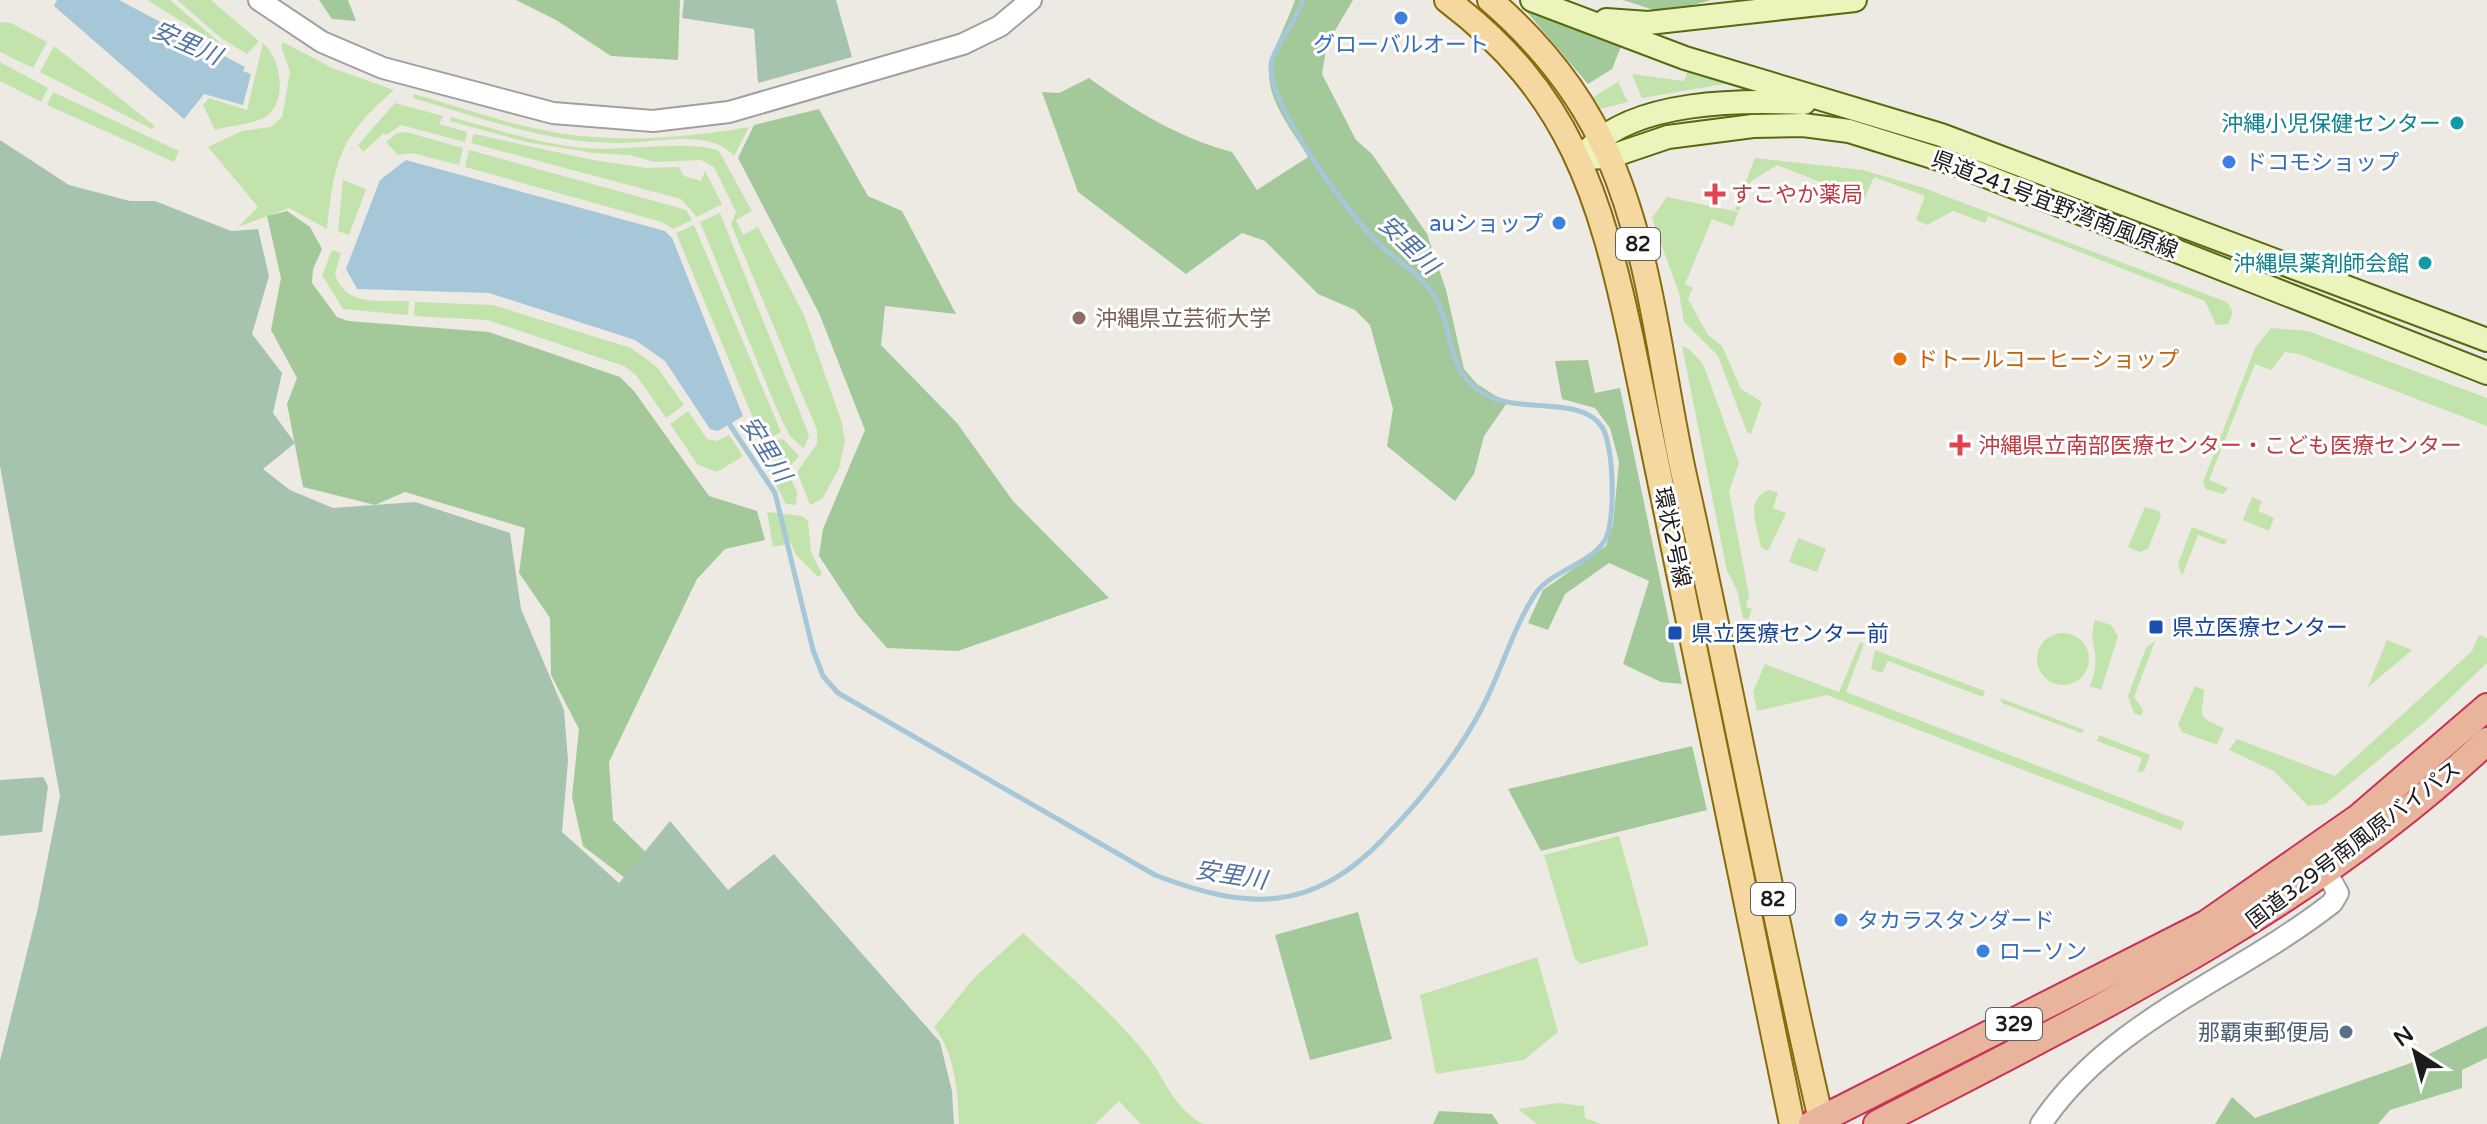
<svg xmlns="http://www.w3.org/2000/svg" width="2487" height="1124" viewBox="0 0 2487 1124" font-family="'Varela Round','Noto Sans JP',sans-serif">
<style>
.grass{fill:#c2e3ac}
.forest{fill:#a3c99a}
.cemetery{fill:#a6c4ad}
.water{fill:#a6c7d7}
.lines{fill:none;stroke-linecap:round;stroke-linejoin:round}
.stream{stroke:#a6c7d7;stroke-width:5}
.tertiary-casing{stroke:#a0a0a0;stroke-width:24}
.secondary-casing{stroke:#56690d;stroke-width:26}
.primary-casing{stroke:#886b0c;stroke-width:28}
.trunk-casing{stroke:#c93256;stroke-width:30}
.tertiary{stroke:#fff;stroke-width:20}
.secondary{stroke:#ebf4ba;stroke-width:22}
.primary{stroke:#f4d8a0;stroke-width:24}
.trunk{stroke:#e9b49c;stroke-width:26}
.shop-dot{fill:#3f7fe0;stroke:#fff;stroke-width:3}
.culture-dot{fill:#0f9aa8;stroke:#fff;stroke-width:3}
.health-dot{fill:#e0444e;stroke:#fff;stroke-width:3}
.education-dot{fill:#8d6e63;stroke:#fff;stroke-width:3}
.food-dot{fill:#e8710a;stroke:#fff;stroke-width:3}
.transit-dot{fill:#1a4fb4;stroke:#fff;stroke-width:3}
.service-dot{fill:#5c6f8a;stroke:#fff;stroke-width:3}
.labels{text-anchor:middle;stroke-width:6;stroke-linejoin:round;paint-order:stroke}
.shield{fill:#fff;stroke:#606060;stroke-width:2}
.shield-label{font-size:20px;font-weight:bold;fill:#1c1c1c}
.shop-label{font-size:22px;fill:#366cbe;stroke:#fff;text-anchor:start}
.culture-label{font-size:22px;fill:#0d838f;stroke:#fff;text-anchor:end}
.health-label{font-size:22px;fill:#be3a42;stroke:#fff;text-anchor:start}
.street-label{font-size:22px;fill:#1c1c1c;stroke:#fff}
.education-label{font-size:22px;fill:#785e54;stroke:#fff;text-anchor:start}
.food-label{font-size:22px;fill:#c56008;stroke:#fff;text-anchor:start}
.transit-label{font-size:22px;fill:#164399;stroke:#fff;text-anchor:start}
.service-label{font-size:22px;fill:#4e5e75;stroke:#fff;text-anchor:end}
.water-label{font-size:24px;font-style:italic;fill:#5172a3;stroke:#fff}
</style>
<rect width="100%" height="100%" fill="#edeae3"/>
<!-- grass -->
<g class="grass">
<polygon points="147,0 170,0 221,44 220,45"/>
<polygon points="177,0 211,0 259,41 247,54 221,38"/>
<polygon points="0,22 11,23 47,42 33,68 0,52"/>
<path d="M283,42L332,68L394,90C339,138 335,158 327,229L289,208L238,227L258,207L208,147L242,131L271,127L282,117L290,72L281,46Z"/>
<path d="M263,43C283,60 289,109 259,120C245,125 229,126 215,130L203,105L209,98L247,110Z"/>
<polygon points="54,46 155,126 152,129 40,72"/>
<polygon points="0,62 48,88 41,102 0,81"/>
<polygon points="1689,67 1730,83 1642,98 1632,74 1684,81"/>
<polygon points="1618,82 1628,102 1599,109 1592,98"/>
<polygon points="53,92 179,151 174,162 47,105"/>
<path d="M414,94C461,107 509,125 558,133C622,143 685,138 749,127L734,156C710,127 650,144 616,143C547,143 478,117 413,98Z"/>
<polygon points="395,103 443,116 439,124 467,132 465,142 401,125 386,135 384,133 363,152 358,145"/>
<path d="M451,117C495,129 539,144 584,148C621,152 688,139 719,151L752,211L736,220L743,235L758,227L804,315L842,423L845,442L839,468L823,498L810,505L797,472L817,444V430L731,224L736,212L714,167L701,160L655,162L629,155L594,153L526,142L450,121Z"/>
<polygon points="406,132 463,148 459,165 412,153 398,155 386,142 397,133"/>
<polygon points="474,134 593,160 647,168 678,167 684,176 701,181 705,171 722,204 697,217 681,199 471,143"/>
<polygon points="469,150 676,207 686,210 692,220 673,229 662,222 465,167"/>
<polygon points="1755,158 1863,170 1921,187 2227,302 2233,312 2228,324 2216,325 2205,301 1988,216 1985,223 1953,211 1927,225 1916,220 1925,196 1874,177 1864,199 1777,165 1750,182 1739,211 1735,210"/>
<polygon points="343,180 366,189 349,235 338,231"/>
<polygon points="1667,197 1738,212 1733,227 1712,219 1685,284 1693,288 1688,299 1708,335 1722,346 1741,389 1762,402 1751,434 1747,432 1718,356 1684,322 1679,293 1652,218"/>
<polygon points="720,213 809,435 804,449 790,436 778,412 700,222"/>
<polygon points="694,225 781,432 768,439 753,418 676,233"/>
<path d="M332,250L341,253L335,274C345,307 380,300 409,301L408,315L343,309L322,275Z"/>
<polygon points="415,302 493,305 631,348 657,367 684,405 666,418 636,375 624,366 487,320 414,316"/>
<polygon points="2271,328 2308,331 2487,398 2487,426 2299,354 2285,352 2271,370 2255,364 2209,480 2228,488 2223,494 2206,489 2203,482 2255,348"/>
<polygon points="1682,346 1689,349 1703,364 1739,463 1729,491 1749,595 1746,607 1752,609 1748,620 1743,618 1737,590 1727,571"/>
<polygon points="688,411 707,439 717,441 729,435 743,456 717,472 698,465 670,424"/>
<polygon points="779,439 784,440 799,456 787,470 797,492 796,505 786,504 762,458 767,455 765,449"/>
<path d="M1769,490L1778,493L1773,508L1786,513L1768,551L1761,547C1757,525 1744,500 1769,490Z"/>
<polygon points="2252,497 2262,501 2258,511 2274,518 2269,531 2243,520"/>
<polygon points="2145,507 2159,511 2161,516 2148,549 2140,552 2128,547"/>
<polygon points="767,512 802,516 808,521 811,552 822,574 818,577 796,555 791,543 773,547"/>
<polygon points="2192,527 2227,540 2224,545 2198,535 2182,576 2178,564"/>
<polygon points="1798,538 1826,549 1817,572 1789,562"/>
<path d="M2095,620L2111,625L2118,636L2101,690L2090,686C2104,652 2086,645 2095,620Z"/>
<circle cx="2063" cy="659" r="26"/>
<polygon points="2479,635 2487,638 2487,663 2425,722 2325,804 2308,806 2274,771 2229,750 2237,739 2335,776 2472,651"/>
<polygon points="2387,640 2412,650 2368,687"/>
<polygon points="2155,641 2134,697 2143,710 2141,716 2134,713 2128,696 2146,648"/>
<polygon points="1860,642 1864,644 1846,692 2184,822 2181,830 1827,695 1757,711 1753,692 1765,664 1839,692"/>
<polygon points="1875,650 1985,691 1983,697 1888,661 1882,673 1871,669"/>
<path d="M2195,686L2204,690C2203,716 2194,716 2224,728L2217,745L2182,732L2178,724Z"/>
<polygon points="2000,698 2085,730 2081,733 2002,703"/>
<polygon points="2099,735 2150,755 2144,771 2137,772 2142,758 2097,741"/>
<polygon points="1619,836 1649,945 1581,964 1575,959 1544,855"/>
<path d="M1023,933C1065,972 1110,1010 1146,1054C1167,1081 1172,1107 1203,1124H1141L1119,1101L1095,1124H959C958,1092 955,1053 934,1027L975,977Z"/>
<polygon points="1537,957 1558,1032 1524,1060 1436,1074 1420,995"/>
<polygon points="1558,1103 1584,1106 1585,1118 1601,1124 1537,1124 1518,1109"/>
</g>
<!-- forest -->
<g class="forest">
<polygon points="319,0 348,0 356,21 332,19"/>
<polygon points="516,0 680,0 678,60 611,56 556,20"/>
<path d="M1295,0H1353L1327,44L1322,74L1356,140L1372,154L1427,234L1446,290L1464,369L1477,384L1507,403L1484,436L1474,474L1455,501L1387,446L1393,409L1370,325L1355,310L1318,294L1265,241L1242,233L1186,274L1078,192L1042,92L1059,93L1089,78C1133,110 1179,138 1232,152L1257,190L1308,157C1293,130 1264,99 1270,65C1272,51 1289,18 1295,0Z"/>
<polygon points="1623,0 1711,0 1663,13"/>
<polygon points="1526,11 1622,44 1612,69 1588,84"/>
<polygon points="819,109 868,196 902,211 956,314 885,306 881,345 957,423 1013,501 1109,598 958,651 887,648 858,615 819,556 823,529 865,430 819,313 738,158 754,125"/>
<polygon points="287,211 310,227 322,249 313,269 312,283 337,317 348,321 489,332 620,377 634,391 709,496 757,511 765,540 725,549 697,579 609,762 613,820 658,864 659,904 583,846 572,797 579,729 551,675 550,618 519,573 525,528 405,492 375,505 303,487 287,404 297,378 271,330 281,278 267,216"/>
<polygon points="1588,360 1595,393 1620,388 1682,684 1661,682 1623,664 1649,581 1609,563 1565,594 1548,630 1528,623 1543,590 1606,546 1613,524 1619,462 1610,428 1595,408 1562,399 1555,361"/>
<polygon points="1692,746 1707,810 1541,851 1508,789"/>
<polygon points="1358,912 1392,1039 1310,1060 1275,935"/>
<polygon points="2487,1026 2487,1058 2462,1070 2462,1088 2390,1110 2378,1124 2215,1124 2232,1097 2255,1118 2408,1064"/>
<polygon points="1439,1111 1492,1114 1499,1124 1433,1124"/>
</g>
<!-- cemetery -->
<g class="cemetery">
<polygon points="684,0 836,0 852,57 758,83 754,29 682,18"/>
<polygon points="0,140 69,185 130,201 155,201 231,231 258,229 269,276 252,334 282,373 273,413 295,443 263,469 290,490 333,508 415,502 510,533 521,609 564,710 568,761 562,832 619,883 670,821 728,890 774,854 940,1042 952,1091 954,1124 0,1124 0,1061 37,912 60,796 0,466"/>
<polygon points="43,777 48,786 42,832 0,836 0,780"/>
</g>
<!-- water -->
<g class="water">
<polygon points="57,0 119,0 245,67 243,71 251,74 243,105 204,94 184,119 54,6"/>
<polygon points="406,160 665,231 672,238 743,416 718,431 710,429 665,361 635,340 489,293 357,289 346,269 380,180"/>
</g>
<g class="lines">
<!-- stream -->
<path class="stream" d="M726,419L775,493L813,650L823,676L838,693L1155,875C1246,910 1312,914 1383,839C1420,801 1456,757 1481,710C1500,675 1514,625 1536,593C1552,570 1590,565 1605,540C1616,521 1614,445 1602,427C1580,393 1514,417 1478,390C1444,365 1454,326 1433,294C1417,270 1388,256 1369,234C1344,206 1261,95 1272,60C1279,39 1296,22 1303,0"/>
<!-- tertiary casing -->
<g class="tertiary-casing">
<g id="tertiary">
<polyline points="259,0 322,42 383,68 553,113 653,121 729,112 963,44 1000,26 1031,0"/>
<path d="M2041,1124C2112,1019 2235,979 2332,903L2338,893L2319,859"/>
</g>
</g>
<!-- secondary casing -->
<g class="secondary-casing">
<g id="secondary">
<polyline points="1532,0 1685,58 1941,135 2487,340"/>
<polyline points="1606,20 1648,23 1855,0"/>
<path d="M1589,149C1637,100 1740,100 1804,103"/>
<polyline points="1580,158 1609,157 1668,137 1753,126 1803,125 1849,131 1955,164 2487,373"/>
</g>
</g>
<!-- primary casing -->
<g class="primary-casing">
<g id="primary">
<path d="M1447,0C1570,93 1600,195 1631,339L1792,1124"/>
<path d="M1490,0C1541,44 1582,95 1609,157C1653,259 1661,373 1685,480C1733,694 1772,910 1822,1124"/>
</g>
</g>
<!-- trunk casing -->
<g class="trunk-casing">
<g id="trunk">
<polyline points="1812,1124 2206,924 2358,818 2487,707"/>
<path d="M1877,1124C2091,1013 2310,908 2487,741"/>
</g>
</g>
<!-- tertiary -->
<use href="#tertiary" class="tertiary"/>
<!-- secondary -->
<use href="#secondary" class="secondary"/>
<!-- primary -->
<use href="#primary" class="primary"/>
<!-- trunk -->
<use href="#trunk" class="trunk"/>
</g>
<!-- markers -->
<g class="shop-dot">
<circle cx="1401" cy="18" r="8"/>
<circle cx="2229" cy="162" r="8"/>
<circle cx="1559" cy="223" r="8"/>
<circle cx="1841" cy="920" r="8"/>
<circle cx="1983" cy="951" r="8"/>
</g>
<g class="culture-dot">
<circle cx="2457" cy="123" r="8"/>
<circle cx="2425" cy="263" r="8"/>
</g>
<g class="health-dot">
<path d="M1711 182h8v8h8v8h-8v8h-8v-8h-8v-8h8z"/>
<path d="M1956 433h8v8h8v8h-8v8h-8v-8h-8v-8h8z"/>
</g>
<circle class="education-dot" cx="1079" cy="318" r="8"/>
<circle class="food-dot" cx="1900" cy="359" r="8"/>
<g class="transit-dot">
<rect x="2148" y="619" width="16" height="16" rx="4"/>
<rect x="1667" y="625" width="16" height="16" rx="4"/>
</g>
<circle class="service-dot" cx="2346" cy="1032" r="8"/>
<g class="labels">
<!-- shield labels -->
<g class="shield">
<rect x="1616" y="228" width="44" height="32" rx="6"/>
<rect x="1751" y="883" width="44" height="32" rx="6"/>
<rect x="1986" y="1008" width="56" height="32" rx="6"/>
</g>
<g class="shield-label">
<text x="1638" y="251">82</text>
<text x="1773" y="906">82</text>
<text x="2014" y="1031">329</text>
</g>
<!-- shop labels -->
<g class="shop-label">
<text x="1401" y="52" text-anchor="middle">グローバルオート</text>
<text x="2245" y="170">ドコモショップ</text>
<text x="1543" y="231" text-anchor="end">auショップ</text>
<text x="1857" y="928">タカラスタンダード</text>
<text x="1999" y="959">ローソン</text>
</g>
<!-- culture labels -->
<g class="culture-label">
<text x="2441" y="131">沖縄小児保健センター</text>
<text x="2409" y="271">沖縄県薬剤師会館</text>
</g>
<!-- health labels -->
<g class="health-label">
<text x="1731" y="202">すこやか薬局</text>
<text x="1978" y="453">沖縄県立南部医療センター・こども医療センター</text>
</g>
<!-- street labels -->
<g class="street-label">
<text transform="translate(2055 204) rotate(21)" y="8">県道241号宜野湾南風原線</text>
<text transform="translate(1673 537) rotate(78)" y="8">環状2号線</text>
<text transform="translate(2353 844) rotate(-37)" y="8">国道329号南風原バイパス</text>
</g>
<!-- education labels -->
<g class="education-label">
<text x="1095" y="326">沖縄県立芸術大学</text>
</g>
<!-- food labels -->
<g class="food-label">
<text x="1916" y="367">ドトールコーヒーショップ</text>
</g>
<!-- transit labels -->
<g class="transit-label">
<text x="2172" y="635">県立医療センター</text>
<text x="1691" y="641">県立医療センター前</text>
</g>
<!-- service labels -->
<g class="service-label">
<text x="2330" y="1040">那覇東郵便局</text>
</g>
<!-- water labels -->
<g class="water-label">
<text transform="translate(187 43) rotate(24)" y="8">安里川</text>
<text transform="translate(1409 245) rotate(44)" y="8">安里川</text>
<text transform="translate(766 449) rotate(58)" y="8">安里川</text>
<text transform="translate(1231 875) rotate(9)" y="8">安里川</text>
</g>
</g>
<!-- north arrow -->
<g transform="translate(2415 1052) rotate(324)" stroke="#ffffff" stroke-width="6" paint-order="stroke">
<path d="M0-6L14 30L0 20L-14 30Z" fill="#1c1c1c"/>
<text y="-12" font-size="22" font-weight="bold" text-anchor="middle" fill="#1c1c1c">N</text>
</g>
</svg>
